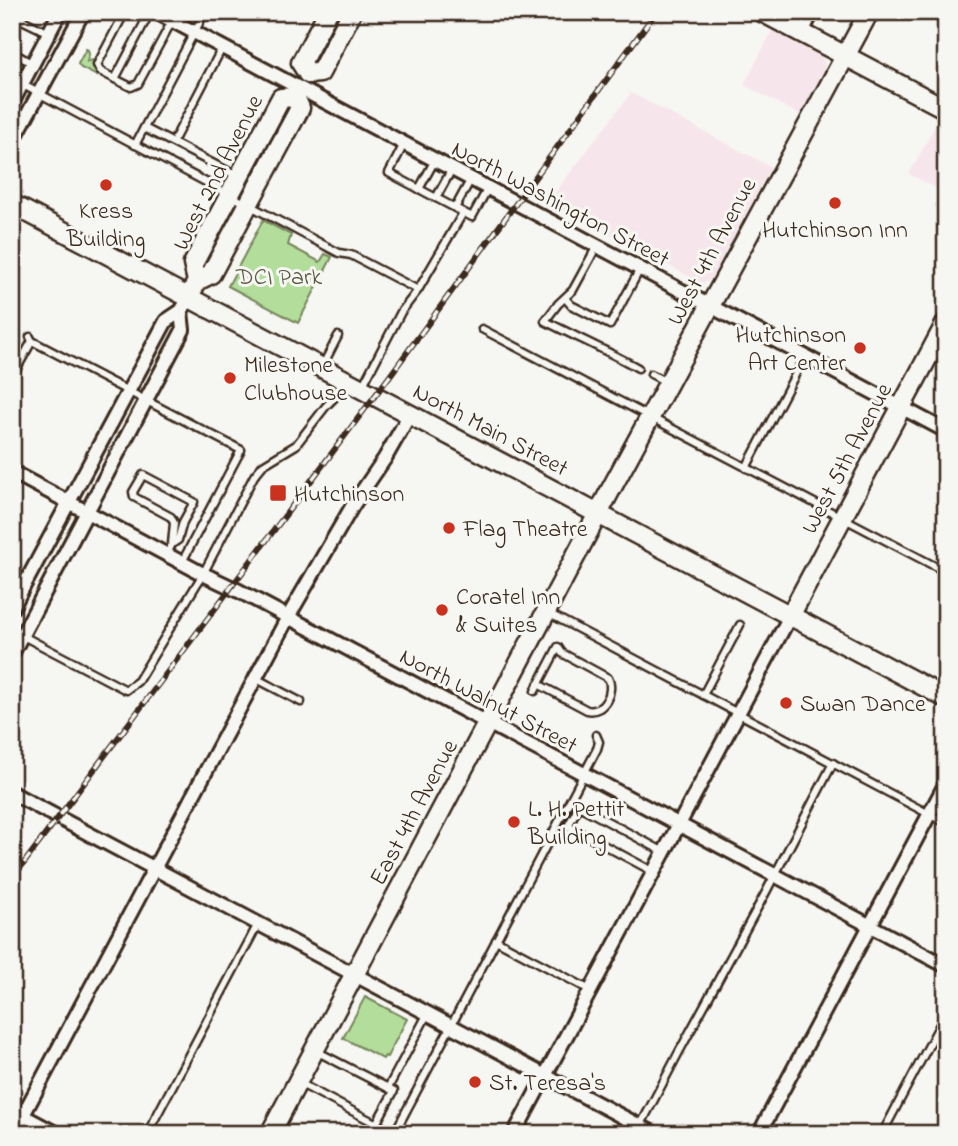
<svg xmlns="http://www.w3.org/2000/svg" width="958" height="1146" viewBox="0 0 958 1146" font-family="'Indie Flower',sans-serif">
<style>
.built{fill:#f6e6eb}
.green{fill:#b2dd9a;stroke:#76845c;stroke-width:2}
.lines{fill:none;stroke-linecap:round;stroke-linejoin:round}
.lane-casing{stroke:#3b2a1e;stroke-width:11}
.street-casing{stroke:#3b2a1e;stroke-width:18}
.secondary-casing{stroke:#3b2a1e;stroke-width:23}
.lane{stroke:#f6f6f2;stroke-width:6}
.street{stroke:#f6f6f2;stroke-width:12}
.secondary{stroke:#f6f6f2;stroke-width:18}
.rail-casing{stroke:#3b2a1e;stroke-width:6}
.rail{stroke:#f6f6f2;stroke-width:3.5;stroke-dasharray:10;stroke-linecap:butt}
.poi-dot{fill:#c8321e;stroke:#f6f6f2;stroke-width:2.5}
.labels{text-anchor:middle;stroke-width:6;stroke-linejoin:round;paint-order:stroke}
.street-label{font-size:24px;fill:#3b2a1e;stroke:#f6f6f2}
.poi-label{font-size:24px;fill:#3b2a1e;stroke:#f6f6f2;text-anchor:start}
.park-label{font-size:24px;fill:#59573d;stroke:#f6f6f2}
</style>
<rect width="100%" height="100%" fill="#f6f6f2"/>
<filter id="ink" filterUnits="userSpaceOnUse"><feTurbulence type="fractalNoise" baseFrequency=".0143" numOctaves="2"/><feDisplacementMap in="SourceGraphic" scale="14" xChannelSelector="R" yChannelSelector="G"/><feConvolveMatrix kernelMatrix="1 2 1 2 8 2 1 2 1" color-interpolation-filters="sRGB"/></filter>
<g filter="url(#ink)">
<!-- built -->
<g class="built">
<polygon points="773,29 819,53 824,61 825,69 800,115 744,85"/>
<polygon points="631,93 771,167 711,279 707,282 702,283 698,281 548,202"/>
<polygon points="939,119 946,122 946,193 909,174"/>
</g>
<!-- green -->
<g class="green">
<polygon points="86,49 88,50 89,54 87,62 93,60 97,76 81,68 78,64"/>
<polygon points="263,220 291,235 288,245 320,262 325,254 332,257 298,323 228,286"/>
<polygon points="365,997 407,1019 387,1057 385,1056 383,1059 343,1038"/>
</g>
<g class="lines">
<!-- lane casing -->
<g class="lane-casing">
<g id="lane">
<polyline points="150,12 115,79 131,87 138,84 172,21"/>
<polyline points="12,15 49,33"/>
<polyline points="12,52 33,64"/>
<polyline points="12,79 339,253 351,255 418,290"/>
<polyline points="115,79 100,71 97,65 125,12"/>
<polyline points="144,128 239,177"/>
<polyline points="175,138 222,48"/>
<polyline points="404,144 389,173 472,217 488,188"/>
<polyline points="135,145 205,12"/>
<polyline points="419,189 435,160"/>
<polyline points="436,198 452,169"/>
<polyline points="455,208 471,179"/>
<path d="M597,246L573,290L558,304L545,321C576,337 608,351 638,368"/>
<polyline points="565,298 571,305 610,325 640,269"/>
<polyline points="482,329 946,572"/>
<polyline points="30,337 32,341 241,450 182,562"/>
<polyline points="323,365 338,336"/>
<polyline points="651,374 666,382"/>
<polyline points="12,377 32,341"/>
<polyline points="362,387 401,312 418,290 463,213"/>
<polyline points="746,468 805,356"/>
<polyline points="167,554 172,544 178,540 183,522 194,502 143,475 133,492 134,497 171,517 174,523 172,544"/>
<polyline points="938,568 946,554"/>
<polyline points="548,613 946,823"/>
<polyline points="23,636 126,690 138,681 203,574 254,476 263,465 296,445 326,406 335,397 343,381"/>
<polyline points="255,678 301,702"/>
<path d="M535,691L558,647L562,653L608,678C615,691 604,714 587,710L538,684"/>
<polyline points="703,695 740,625"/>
<polyline points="654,872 568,826 579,806 664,852"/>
<polyline points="496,940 590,990"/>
<polyline points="316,1051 394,1091 376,1124"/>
<polyline points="299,1083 394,1133"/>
<polyline points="388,1088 428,1013"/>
<polyline points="147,1134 258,924"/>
<polyline points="394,1134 597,749 599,742 596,735"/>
<polyline points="636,1134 679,1052 766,892 833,763"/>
<polyline points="882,1134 946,1013"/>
</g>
</g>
<!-- street casing -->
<g class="street-casing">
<g id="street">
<polyline points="156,12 946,431"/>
<polyline points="802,33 812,12"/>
<polyline points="12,103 60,12"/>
<polyline points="12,143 83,12"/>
<polyline points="12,472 203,574 239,591 946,966"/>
<polyline points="12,608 166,321 181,311 184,306"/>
<polyline points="12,654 183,330 181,311"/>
<polyline points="12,793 655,1134"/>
<polyline points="12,1110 57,1134"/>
<polyline points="13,1134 288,617 353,505 385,458 410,414"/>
<polyline points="514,1134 790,616"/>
<polyline points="759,1134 946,783"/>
</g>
</g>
<!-- secondary casing -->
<g class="secondary-casing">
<g id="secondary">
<polyline points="762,12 946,109"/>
<polyline points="308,74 320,73 352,12"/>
<polyline points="308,74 301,63 328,12"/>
<polyline points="12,204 946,698"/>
<polyline points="197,281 211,274 300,108 295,97"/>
<polyline points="189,297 197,281 193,264 281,98 295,97"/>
<polyline points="790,616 946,323"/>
<polyline points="270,1134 610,491 869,12"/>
</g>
</g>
<!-- lane -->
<use href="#lane" class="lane"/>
<!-- street -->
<use href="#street" class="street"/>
<!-- secondary -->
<use href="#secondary" class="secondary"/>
<!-- rail casing -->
<g class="rail-casing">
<polyline id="rail" points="12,879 389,377 656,12"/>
</g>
<!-- rail -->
<use href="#rail" class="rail"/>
</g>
</g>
<!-- markers -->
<g class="poi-dot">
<circle cx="106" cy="185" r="7"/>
<circle cx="835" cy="203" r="7"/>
<circle cx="860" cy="348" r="7"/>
<circle cx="230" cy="378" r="7"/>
<rect x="269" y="484" width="18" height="18" rx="3.5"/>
<circle cx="449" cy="528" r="7"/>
<circle cx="442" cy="610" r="7"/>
<circle cx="786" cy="703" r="7"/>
<circle cx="514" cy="822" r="7"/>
<circle cx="475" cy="1082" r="7"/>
</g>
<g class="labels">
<!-- street labels -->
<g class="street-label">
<text transform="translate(217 172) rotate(-63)" y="8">West 2nd Avenue</text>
<text transform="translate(561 203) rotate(28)" y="8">North Washington Street</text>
<text transform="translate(711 251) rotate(-62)" y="8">West 4th Avenue</text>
<text transform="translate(491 429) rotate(28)" y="8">North Main Street</text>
<text transform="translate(846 458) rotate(-62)" y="8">West 5th Avenue</text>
<text transform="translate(489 700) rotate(28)" y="8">North Walnut Street</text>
<text transform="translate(413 812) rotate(-62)" y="8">East 4th Avenue</text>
</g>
<!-- poi labels -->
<g class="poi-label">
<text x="106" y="218" text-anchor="middle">Kress<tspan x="106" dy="28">Building</tspan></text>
<text x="835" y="237" text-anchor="middle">Hutchinson Inn</text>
<text x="846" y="342" text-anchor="end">Hutchinson<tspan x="846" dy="28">Art Center</tspan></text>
<text x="244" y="372">Milestone<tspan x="244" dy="28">Clubhouse</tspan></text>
<text x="294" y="501">Hutchinson</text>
<text x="463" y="536">Flag Theatre</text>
<text x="456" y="604">Coratel Inn<tspan x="456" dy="28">&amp; Suites</tspan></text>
<text x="800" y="711">Swan Dance</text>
<text x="528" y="816">L. H. Pettit<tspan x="528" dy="28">Building</tspan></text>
<text x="489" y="1090">St. Teresa's</text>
</g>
<!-- park labels -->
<g class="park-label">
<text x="279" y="284">DCI Park</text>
</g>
</g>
<!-- margin -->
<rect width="958" height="1146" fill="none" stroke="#f6f6f2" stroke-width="42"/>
<rect x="21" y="21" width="916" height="1104" fill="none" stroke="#3b2a1e" stroke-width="2.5" filter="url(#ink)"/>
</svg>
